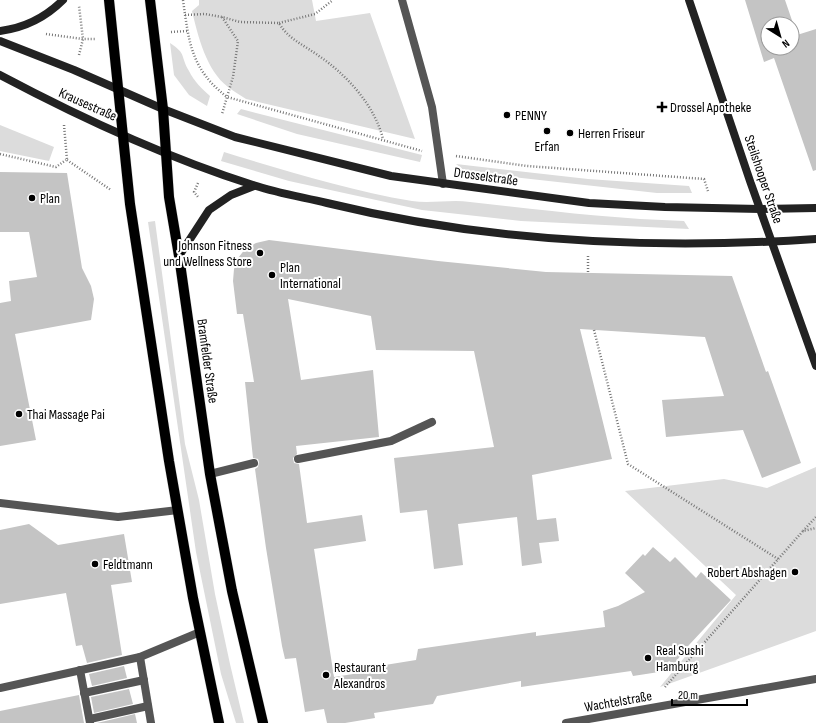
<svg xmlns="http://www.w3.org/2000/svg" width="816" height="723" viewBox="0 0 816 723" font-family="'Sofia Sans Condensed',sans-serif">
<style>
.green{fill:#dcdcdc}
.building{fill:#c4c4c4;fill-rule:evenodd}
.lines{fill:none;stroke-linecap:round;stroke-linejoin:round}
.primary-casing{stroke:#dbdbdb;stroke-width:11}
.path{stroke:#777;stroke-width:2.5;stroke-dasharray:1 2;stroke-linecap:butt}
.lane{stroke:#555;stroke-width:8}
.street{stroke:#555;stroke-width:8}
.secondary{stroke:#222;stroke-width:8}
.primary{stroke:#000;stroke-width:10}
.poi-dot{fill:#000;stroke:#fff;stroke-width:1.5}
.labels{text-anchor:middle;stroke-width:4;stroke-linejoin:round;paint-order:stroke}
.street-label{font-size:14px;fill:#000;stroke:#fff}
.poi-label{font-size:14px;fill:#000;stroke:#fff;text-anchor:start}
</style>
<rect width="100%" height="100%" fill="#fff"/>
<!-- green -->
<g class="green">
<path d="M199,0H312L316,21L370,13L415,139L246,99C240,95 233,91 228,87C206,70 198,36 192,11L199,5Z"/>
<path d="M170,43C187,54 180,56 189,71C194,81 202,89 210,96L207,106L189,95L174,75Z"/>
<polygon points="241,109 256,113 422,155 420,162 297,134 237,114"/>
<polygon points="0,125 54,147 49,161 0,151"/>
<path d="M224,152C286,171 348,190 412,201C431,204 451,199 470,202C541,210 613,219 684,221L689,229L521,221L422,210L289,181L221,161Z"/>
<polygon points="456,164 588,179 689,186 692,193 657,193 466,172"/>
<polygon points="155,221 185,444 199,500 215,594 230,664 244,723 236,723 221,674 196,552 148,222"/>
<polygon points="816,467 816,631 660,687 736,595 625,491 724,479 767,488"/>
</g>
<!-- building -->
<g class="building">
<path d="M745,0H785L797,35L816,29V170L813,171L774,58L764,62ZM768,24H792V48H768Z"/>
<polygon points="0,172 67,173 82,268 91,286 94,299 91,320 15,334 36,440 0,446 0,303 11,301 9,281 37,277 29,232 0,232"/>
<polygon points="269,240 438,261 546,272 732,276 766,372 768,371 801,463 762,478 743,430 666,437 662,400 724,396 705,337 580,329 612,459 532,475 537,520 556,518 559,541 539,543 542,563 522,566 517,517 458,524 463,565 434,569 427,510 400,513 394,458 494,447 474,351 376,350 371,316 288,299 301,380 373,370 379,437 296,446 297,454 293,458 294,463 299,464 307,523 362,515 366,541 314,549 334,677 385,669 385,665 416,660 418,649 536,632 536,636 605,627 603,611 618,606 645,592 625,573 643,554 645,556 653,547 670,562 675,557 696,578 701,572 731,600 689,645 674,664 669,661 659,672 633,676 631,671 521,687 521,681 437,696 433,704 374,713 375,718 345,723 327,723 324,709 305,712 296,658 285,659 282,646 266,548 255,469 258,467 259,462 258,459 253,458 245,382 254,382 243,314 237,314 233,281 234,269 238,258 246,248 256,243"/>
<polygon points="29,524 58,545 124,534 132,582 111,585 122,655 87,663 82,645 76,646 66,593 0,604 0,530"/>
<polygon points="124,666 127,678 92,686 89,674"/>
<polygon points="129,689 133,704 94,713 91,697"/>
<polygon points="79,695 84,723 0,723 0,711"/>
<polygon points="135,714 137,723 97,723"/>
</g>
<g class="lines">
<!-- primary casing -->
<g class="primary-casing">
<g id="primary">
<polyline points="109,0 130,204 169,461 193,598 219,723"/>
<polyline points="150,0 163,109 169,197 179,256 210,474 232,591 263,723"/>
</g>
</g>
<!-- path -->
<g class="path">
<path d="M183,0C189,43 191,69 227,97L222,114"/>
<path d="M185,15L205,14L222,17L240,22L279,23C288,39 304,45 319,56C347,75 375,106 383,139"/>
<polyline points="222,17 238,41 233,77 227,97 422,151"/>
<polyline points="279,23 315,14 333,0"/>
<polyline points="171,32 187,31"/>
<polyline points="46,34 83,39 95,39"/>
<polyline points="79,55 83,39 79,6"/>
<polyline points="64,125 67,160"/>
<polyline points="0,154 56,167 66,160"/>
<polyline points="456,156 527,166 704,179 708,191"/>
<polyline points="67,160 111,190"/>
<polyline points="198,183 194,192 198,197"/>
<polyline points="588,272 588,256"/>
<polyline points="594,330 628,464 778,559"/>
<polyline points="803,531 816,517"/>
<polyline points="665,687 803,531 816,528"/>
</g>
<!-- lane -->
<g class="lane">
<polyline points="402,0 432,107 443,184"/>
<polyline points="298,459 391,441 432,422"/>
<polyline points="210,474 254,463"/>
<polyline points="0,503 118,517 178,510"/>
<polyline points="140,657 151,723"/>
<polyline points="80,670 90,723"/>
<polyline points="0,688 140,657 200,632"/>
<polyline points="84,693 144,680"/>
<polyline points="90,719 148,706"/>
</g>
<!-- street -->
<polyline class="street" points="566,723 816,679"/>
<!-- secondary -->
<g class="secondary">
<polyline points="689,0 750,181 816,366"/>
<path d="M0,31C24,28 46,17 63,0"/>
<polyline points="0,41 74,70 163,109 235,137 391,176 589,203 665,207 760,209 816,208"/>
<path d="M0,75C81,118 165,157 253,185C277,193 302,197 327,203C487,242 652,250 816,239"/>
<polyline points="179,256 209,210 231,195 254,186"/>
</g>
<!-- primary -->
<use href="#primary" class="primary"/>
</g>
<!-- markers -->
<g class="poi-dot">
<path d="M660 101h4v4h4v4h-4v4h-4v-4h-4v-4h4z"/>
<circle cx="507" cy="115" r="4"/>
<circle cx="547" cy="131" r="4"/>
<circle cx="570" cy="133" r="4"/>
<circle cx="32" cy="198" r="4"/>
<circle cx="260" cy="253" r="4"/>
<circle cx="272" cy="275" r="4"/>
<circle cx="19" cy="414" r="4"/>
<circle cx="95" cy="564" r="4"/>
<circle cx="795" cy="572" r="4"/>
<circle cx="648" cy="658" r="4"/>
<circle cx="326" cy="675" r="4"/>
</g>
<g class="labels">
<!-- street labels -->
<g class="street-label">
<text transform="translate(88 104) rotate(24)" y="5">Krausestraße</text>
<text transform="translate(486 176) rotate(8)" y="5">Drosselstraße</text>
<text transform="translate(764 179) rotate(71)" y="5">Steilshooper Straße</text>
<text transform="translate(208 361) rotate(82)" y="5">Bramfelder Straße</text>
<text transform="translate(618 701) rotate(-10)" y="5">Wachtelstraße</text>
</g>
<!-- poi labels -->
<g class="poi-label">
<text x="670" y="112">Drossel Apotheke</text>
<text x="515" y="120">PENNY</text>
<text x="578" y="138">Herren Friseur</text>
<text x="547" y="151" text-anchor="middle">Erfan</text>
<text x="40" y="203">Plan</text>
<text x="252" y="250" text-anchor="end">Johnson Fitness<tspan x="252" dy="16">und Wellness Store</tspan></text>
<text x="280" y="272">Plan<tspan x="280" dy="16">International</tspan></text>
<text x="27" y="419">Thai Massage Pai</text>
<text x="103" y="569">Feldtmann</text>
<text x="787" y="577" text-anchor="end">Robert Abshagen</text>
<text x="656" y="655">Real Sushi<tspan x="656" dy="16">Hamburg</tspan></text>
<text x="334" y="672">Restaurant<tspan x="334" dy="16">Alexandros</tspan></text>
</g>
</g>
<!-- north arrow -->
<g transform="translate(780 36) rotate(143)"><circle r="19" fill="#ffffff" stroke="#999999"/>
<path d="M0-3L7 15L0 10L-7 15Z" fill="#000000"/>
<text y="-6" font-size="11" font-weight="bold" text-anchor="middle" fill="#000000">N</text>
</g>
<!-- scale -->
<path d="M672 699v6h75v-6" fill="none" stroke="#000000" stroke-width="2"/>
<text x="678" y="699" font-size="12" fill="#000000" stroke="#ffffff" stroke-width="3" paint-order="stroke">20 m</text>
</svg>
